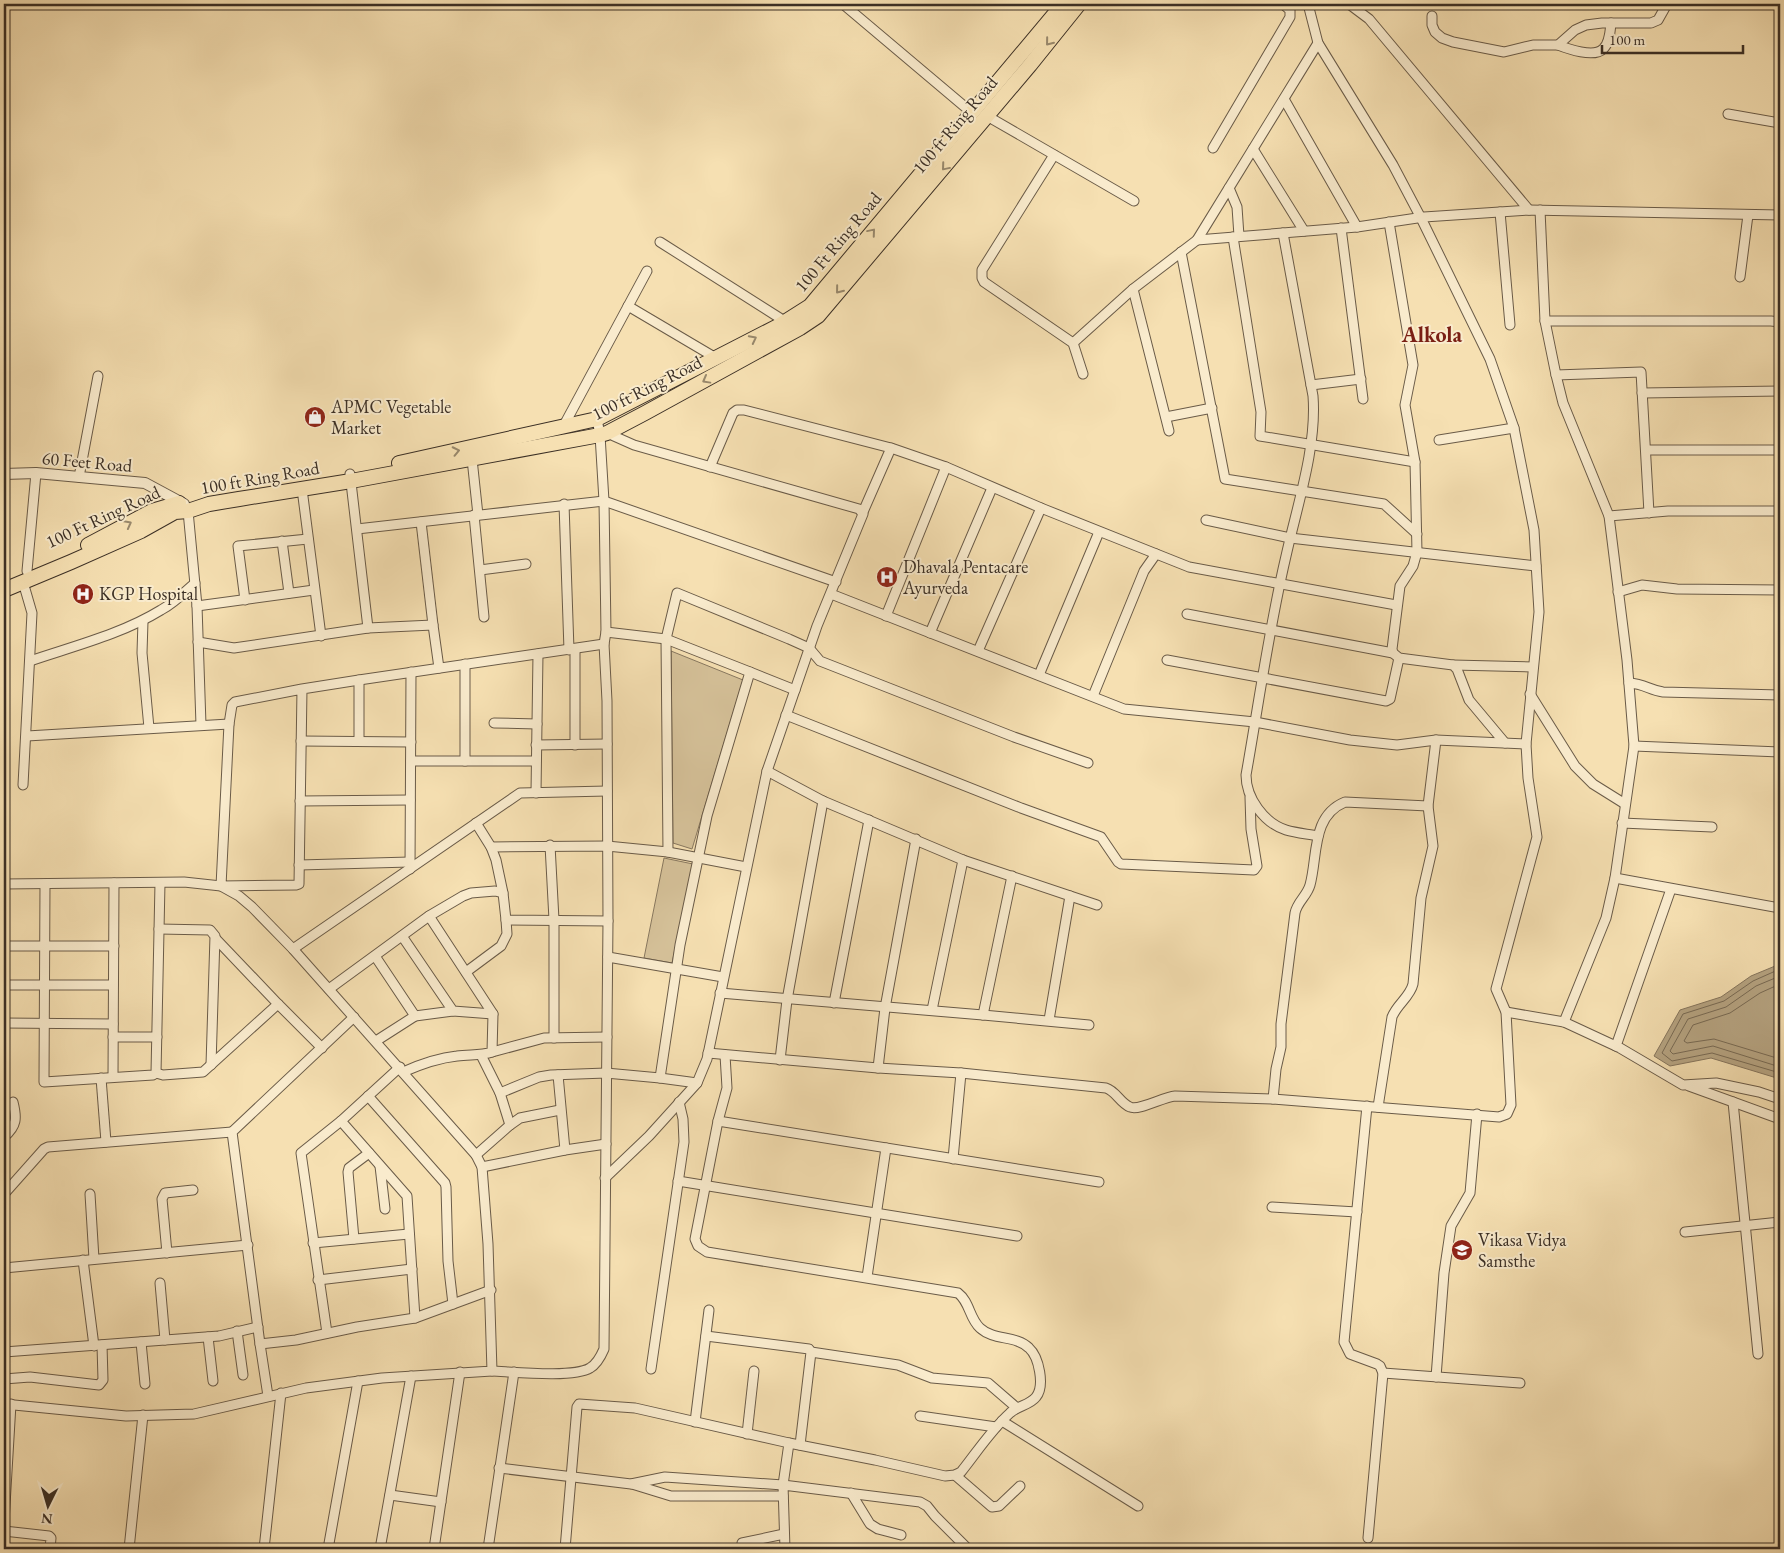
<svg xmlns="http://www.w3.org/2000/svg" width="1784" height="1553" viewBox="0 0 1784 1553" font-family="'EB Garamond',serif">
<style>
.green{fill:#d6c29a;stroke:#887860}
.water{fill:#b6a482;stroke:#85755d}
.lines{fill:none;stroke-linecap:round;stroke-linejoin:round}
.shore{stroke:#786a54;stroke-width:1}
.minor-casing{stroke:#6a5b48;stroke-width:11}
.tertiary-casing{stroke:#6a5b48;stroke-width:12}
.primary-casing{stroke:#3b2f25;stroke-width:16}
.minor{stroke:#f9ebcd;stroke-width:9}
.tertiary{stroke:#f9ebcd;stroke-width:10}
.primary{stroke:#f6e0b2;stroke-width:14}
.oneway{stroke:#98886c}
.labels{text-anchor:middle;stroke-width:4;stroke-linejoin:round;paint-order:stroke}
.street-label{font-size:18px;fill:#3b2f25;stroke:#f9ebcd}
.poi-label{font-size:18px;fill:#3b2f25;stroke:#f9ebcd;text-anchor:start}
.district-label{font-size:22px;font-weight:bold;fill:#7a1f14;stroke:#f9ebcd}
</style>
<rect width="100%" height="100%" fill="#f6e0b2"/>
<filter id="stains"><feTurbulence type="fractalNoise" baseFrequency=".004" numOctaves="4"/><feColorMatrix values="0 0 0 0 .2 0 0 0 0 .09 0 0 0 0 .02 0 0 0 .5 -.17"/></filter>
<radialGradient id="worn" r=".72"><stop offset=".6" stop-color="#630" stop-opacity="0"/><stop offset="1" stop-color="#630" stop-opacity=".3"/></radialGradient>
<!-- green -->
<g class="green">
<polygon points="671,651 743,680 692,849 673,843"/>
<polygon points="664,858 693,864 672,963 644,958"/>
</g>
<!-- water -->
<polygon class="water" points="1780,964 1780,1079 1711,1058 1670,1066 1654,1056 1680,1010 1721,997 1751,976"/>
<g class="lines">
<!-- shore -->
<g class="shore">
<polyline points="1780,969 1753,981 1724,1001 1683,1014 1662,1053 1672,1061 1712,1053 1780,1073"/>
<polyline points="1780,976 1756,986 1726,1007 1688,1019 1670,1051 1673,1054 1713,1046 1780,1067"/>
<polyline points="1780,984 1760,993 1730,1013 1693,1025 1684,1041 1687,1043 1714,1039 1780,1059"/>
</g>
<!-- minor casing -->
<g class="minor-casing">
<g id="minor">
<polyline points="843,4 971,112"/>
<polyline points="1349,4 1369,19 1529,210"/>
<polyline points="1432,16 1432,25 1435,32 1442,38 1453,42 1504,52 1533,45 1558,45 1575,30 1586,25 1602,23 1651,23 1658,20 1667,4"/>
<path d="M1558,45C1568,49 1594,58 1603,49C1610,43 1610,31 1611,23"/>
<polyline points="1284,99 1357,227"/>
<polyline points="1728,114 1780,123"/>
<polyline points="987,116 1134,201"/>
<polyline points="1213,148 1290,17 1290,10 1283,4"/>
<polyline points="1253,149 1304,231"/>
<polyline points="1054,155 982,270 982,278 984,282 1073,343 1083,374"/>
<polyline points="1229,188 1237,207 1239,236"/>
<polyline points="1540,210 1545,321 1556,375 1563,403 1609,516 1627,660 1634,746 1615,878 1606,918 1564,1022"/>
<polyline points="1500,212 1510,325"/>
<polyline points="1389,222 1413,365 1405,405 1415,462 1417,552 1413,566 1400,586 1392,649 1393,653 1399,658 1453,665 1457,669 1469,700 1505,743"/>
<polyline points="1341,228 1363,399"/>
<path d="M1283,233L1313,396C1317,447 1297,506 1286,556C1269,628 1259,702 1246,775C1246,798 1264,823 1286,830C1296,833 1308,834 1318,836"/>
<polyline points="1233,237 1261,412 1260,436 1415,462"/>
<polyline points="1197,240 1357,227 1424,217 1529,210 1780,215"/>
<polyline points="660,242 786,322"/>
<polyline points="1181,252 1225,479 1384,504 1417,534"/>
<polyline points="1740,277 1748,215"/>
<polyline points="1133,289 1169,431"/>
<polyline points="628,306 716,358"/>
<polyline points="1545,321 1771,321 1780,322"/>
<polyline points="1073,343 1133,289 1197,240 1318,43"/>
<polyline points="1556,375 1641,372 1649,513"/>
<polyline points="1311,385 1361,379"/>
<polyline points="1642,393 1780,391"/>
<polyline points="1166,417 1212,408"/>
<polyline points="563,427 647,271"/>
<polyline points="1439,440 1514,428"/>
<polyline points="1646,450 1780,450"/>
<polyline points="472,459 478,515"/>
<polyline points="710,467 733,413 737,410 744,410 891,448 946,467 1041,508 1189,567 1396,605"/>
<polyline points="350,474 368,628 433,625 439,668"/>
<polyline points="79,477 98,376"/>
<polyline points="302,489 321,636"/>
<polyline points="564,504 569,650"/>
<polyline points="188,511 197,606 201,725"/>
<polyline points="863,512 891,448"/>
<polyline points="474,515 484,617"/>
<polyline points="1609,516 1668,511 1780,511"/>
<polyline points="1206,520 1290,538 1536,566"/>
<polyline points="421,522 433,625"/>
<polyline points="357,529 604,501 836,582"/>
<polyline points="282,541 289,593"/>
<polyline points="480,570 526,564"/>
<polyline points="27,571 36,473"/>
<polyline points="23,582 32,613 23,785"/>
<polyline points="1618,592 1642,585 1677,589 1780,590"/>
<polyline points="831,594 1124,709 1255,722 1350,740 1397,745 1436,740 1526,744"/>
<polyline points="245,600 238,546 308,539"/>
<polyline points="197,606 314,590"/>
<polyline points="1187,614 1393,653"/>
<polyline points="886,616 946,467"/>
<polyline points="143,621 142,653 149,728"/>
<polyline points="930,633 992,488"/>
<polyline points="198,642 234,648 368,628"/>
<polyline points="575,649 575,745"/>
<polyline points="978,651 1041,508"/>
<polyline points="1167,660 1386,701 1390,699 1399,658"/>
<path d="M30,661C74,646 122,634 161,610C174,603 184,593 195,583"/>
<polyline points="465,664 465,761"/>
<polyline points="1453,665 1533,667"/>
<polyline points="750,672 795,690"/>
<polyline points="1039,675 1099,532"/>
<path d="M1629,683C1645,684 1649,690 1663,692L1780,695"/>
<polyline points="302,689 299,884 296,885 221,886 229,724 232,705 235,702 302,689 359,680 604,644"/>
<polyline points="1530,694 1575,766 1593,784 1625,804"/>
<polyline points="1093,696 1144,571 1156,554"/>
<polyline points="786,715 1021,808 1101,837 1118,862 1121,864 1254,870 1257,866 1251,829 1250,797"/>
<polyline points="494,723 537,724"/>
<polyline points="27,736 229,724"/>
<polyline points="301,741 411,742"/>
<polyline points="359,741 359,680"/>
<polyline points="536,745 607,744"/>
<polyline points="1634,746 1780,752"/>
<polyline points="411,761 536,761"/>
<polyline points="767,771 823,801 963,860 1097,905"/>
<polyline points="536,793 538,654"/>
<polyline points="300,801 410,800"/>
<polyline points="476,823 491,847 496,860 503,893"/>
<polyline points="1622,823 1712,827"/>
<polyline points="550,845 554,920 554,1038"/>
<polyline points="491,847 607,846 668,852 746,867"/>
<polyline points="668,852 666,639 677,593 789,639 809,648 820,661 1014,737 1088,763"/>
<polyline points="299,865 410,862"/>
<polyline points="410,869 411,672"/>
<polyline points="1615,878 1780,908"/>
<polyline points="4,884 184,882 221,886 239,896 252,907 293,949 476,1155 482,1167 488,1244 492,1371 382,1378 306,1388 194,1414 126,1416 4,1404"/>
<polyline points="45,884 44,1082 153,1075 156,1073 160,883"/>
<polyline points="159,929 210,930 215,936 211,1065"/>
<polyline points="402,936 453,1011 493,1014"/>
<polyline points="216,939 278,1004 322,1048"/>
<polyline points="4,946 114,946"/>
<polyline points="293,949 520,793 607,791"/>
<polyline points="375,956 415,1016 376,1041"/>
<polyline points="608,957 723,977"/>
<polyline points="466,972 501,946 507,934 506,920"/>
<polyline points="4,985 113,985"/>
<polyline points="329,989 429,916 463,896 471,893 495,891 503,893 506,920 608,921"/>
<polyline points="720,993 983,1015 1089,1025"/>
<polyline points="834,1003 869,820"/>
<polyline points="932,1010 963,860"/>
<polyline points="1506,1012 1564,1022 1620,1048 1683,1085 1716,1083 1759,1092 1780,1099"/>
<polyline points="983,1015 1012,876"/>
<polyline points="415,1016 453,1011"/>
<polyline points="354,1017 232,1132 260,1344 296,1340 357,1327 415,1318 491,1290"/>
<polyline points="1049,1020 1070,896"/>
<polyline points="4,1023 113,1024"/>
<polyline points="113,1037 157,1037"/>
<polyline points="1616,1046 1671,889"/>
<polyline points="492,1052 544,1038 607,1037"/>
<path d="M708,1053L878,1068L961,1073L1106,1088C1116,1091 1120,1103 1130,1107C1139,1111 1163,1097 1175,1096L1273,1099L1499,1117L1507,1114L1511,1105L1506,1012L1496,989L1537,837L1528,778L1526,744L1539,612L1534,530L1514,428L1490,359L1421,218L1393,165L1318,43L1308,4"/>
<polyline points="481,1055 500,1093 510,1125"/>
<polyline points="780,1060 787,1000 823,801"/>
<polyline points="400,1067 341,1121 407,1196 415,1318"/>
<polyline points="878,1068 885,1008 916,839"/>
<path d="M403,1072C421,1064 438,1058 457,1056C469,1054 480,1056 492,1052L493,1014L429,916"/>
<polyline points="156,1073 163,1075 203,1072 278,1004"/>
<polyline points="558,1075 565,1150"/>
<polyline points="113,1077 114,883"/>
<polyline points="101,1078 106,1142"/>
<polyline points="660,1078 697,1083"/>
<polyline points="1689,1086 1780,1119"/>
<polyline points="500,1093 539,1077 551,1075 606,1073 660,1078 680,945 707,816 750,672 666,639 606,632"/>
<polyline points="368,1096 445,1183 446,1187 448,1261 453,1304"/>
<path d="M1273,1099L1276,1069L1281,1047V1024L1295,913C1297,902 1307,896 1310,885C1318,856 1311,816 1345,802L1428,806"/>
<polyline points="1733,1102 1758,1354"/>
<polyline points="1367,1106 1344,1342 1350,1354 1377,1364 1380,1366 1383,1373 1368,1538"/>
<path d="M1378,1107L1392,1017C1397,1004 1410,997 1413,984L1421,898L1433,846L1428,806L1436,740"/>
<polyline points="718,1121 1099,1182"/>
<path d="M4,1137C17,1126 17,1118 13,1102"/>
<polyline points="476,1155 510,1125 520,1118 560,1110"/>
<polyline points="953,1159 961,1073"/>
<polyline points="380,1166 385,1209"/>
<polyline points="482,1167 565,1150 606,1144"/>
<polyline points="605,1178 649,1136 697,1083 707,1059 767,771 817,626 863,514 859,509 634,445 607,433"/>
<polyline points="678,1181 1017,1236"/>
<polyline points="4,1194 44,1149 48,1147 232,1132"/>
<polyline points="90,1194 94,1259"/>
<polyline points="1272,1207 1357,1212"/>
<polyline points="1685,1232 1780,1222"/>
<polyline points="354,1239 348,1172 349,1168 369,1153"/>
<polyline points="313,1243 409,1234"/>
<polyline points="167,1253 162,1199 165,1193 193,1190"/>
<polyline points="83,1260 94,1346"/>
<polyline points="4,1268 248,1245"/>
<polyline points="867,1277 886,1148"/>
<polyline points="318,1280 412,1269"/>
<polyline points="160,1283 165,1340"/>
<polyline points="237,1331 243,1375"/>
<polyline points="327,1333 301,1153 341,1121"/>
<polyline points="706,1336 809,1349 811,1352 800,1445"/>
<polyline points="208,1337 213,1381"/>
<polyline points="141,1342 145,1384"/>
<polyline points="260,1344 268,1396"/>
<polyline points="4,1352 219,1336 258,1327"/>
<polyline points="811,1352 898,1365 932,1378 988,1383 1017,1408"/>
<polyline points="651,1369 684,1142 683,1119 679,1102"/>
<path d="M492,1371C514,1372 574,1378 590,1368C597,1364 601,1356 604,1349L608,921L607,701L604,644L606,632L604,501L600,435L597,419"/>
<polyline points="1383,1373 1520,1383"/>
<polyline points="1436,1377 1444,1273 1451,1226 1470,1193 1477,1114"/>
<polyline points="4,1379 30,1377 99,1385 103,1380 102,1345"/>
<polyline points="920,1416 996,1427"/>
<polyline points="1002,1421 1138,1506"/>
<polyline points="695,1422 709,1310"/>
<polyline points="747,1434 754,1371"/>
<polyline points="499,1468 631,1484 665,1477 783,1485 789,1443"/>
<polyline points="955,1475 992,1507 999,1506 1020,1486"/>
<polyline points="632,1484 671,1496 783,1496"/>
<polyline points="851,1493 870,1524 878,1529 901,1535"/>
<polyline points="390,1495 441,1502"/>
<polyline points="4,1522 11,1404"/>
<polyline points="4,1531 49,1536 51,1538 50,1549"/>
<polyline points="742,1543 784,1534"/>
<polyline points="129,1549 143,1415"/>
<polyline points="264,1549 281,1393"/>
<polyline points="328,1549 358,1381"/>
<polyline points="380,1549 411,1376"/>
<polyline points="434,1549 460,1372"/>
<polyline points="488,1549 514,1372"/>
<path d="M565,1549L577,1407L579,1404L635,1408L789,1443L875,1460L945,1476L955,1475L961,1472C977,1452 991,1430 1010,1413C1017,1406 1030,1405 1036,1397C1045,1386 1039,1357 1029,1348C1016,1335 994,1341 980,1328C969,1318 970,1302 958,1293L707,1252L698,1246L695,1239L718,1121L727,1088L725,1055"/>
<polyline points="785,1549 783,1485 920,1502 927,1506 935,1516 968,1549"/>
</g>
</g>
<!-- tertiary casing -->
<g class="tertiary-casing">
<polyline id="tertiary" points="4,474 36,473 145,483 184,504"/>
</g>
<!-- primary casing -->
<g class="primary-casing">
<g id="primary">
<polyline points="399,463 597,419 780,325 810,306 1063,4"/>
<polyline points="88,545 152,511 179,503"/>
<polyline points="4,590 71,562 141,531 175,512 188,511 209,504 239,499 351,481 600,435 607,433 645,413 800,328 818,316 1030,65 1079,4"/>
</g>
</g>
<!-- minor -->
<use href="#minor" class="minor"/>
<!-- tertiary -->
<use href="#tertiary" class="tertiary"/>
<!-- primary -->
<use href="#primary" class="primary"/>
</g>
<!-- one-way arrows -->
<defs><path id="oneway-chevron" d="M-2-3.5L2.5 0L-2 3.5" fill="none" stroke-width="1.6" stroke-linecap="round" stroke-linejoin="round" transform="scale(1.25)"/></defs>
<g class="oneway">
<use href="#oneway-chevron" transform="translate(1049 42) rotate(129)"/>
<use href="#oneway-chevron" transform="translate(945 167) rotate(130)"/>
<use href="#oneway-chevron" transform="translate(872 232) rotate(-50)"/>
<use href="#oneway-chevron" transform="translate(839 290) rotate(129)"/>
<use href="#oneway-chevron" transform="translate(753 339) rotate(-27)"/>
<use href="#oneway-chevron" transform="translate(706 380) rotate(151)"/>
<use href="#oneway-chevron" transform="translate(456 451) rotate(-12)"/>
<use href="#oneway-chevron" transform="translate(128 524) rotate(-28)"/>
</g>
<!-- icons -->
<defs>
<g id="shop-disc" transform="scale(1.125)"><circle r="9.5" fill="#8f2418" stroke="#f9ebcd"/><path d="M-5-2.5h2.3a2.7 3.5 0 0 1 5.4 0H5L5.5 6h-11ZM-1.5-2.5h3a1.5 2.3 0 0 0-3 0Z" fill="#fff"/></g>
<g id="hospital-disc" transform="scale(1.125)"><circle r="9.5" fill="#8f2418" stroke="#f9ebcd"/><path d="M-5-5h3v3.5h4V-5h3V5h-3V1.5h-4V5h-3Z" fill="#fff"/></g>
<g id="school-disc" transform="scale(1.125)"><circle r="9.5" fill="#8f2418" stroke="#f9ebcd"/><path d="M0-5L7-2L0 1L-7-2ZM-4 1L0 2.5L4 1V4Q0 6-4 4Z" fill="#fff"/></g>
</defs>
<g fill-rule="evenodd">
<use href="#shop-disc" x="315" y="417"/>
<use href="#hospital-disc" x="887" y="577"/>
<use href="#hospital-disc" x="83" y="594"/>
<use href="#school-disc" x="1462" y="1250"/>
</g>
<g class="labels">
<!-- street labels -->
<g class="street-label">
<text transform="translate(955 125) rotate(-50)" y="6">100 ft Ring Road</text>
<text transform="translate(838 242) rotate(-50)" y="6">100 Ft Ring Road</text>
<text transform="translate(647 388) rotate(-27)" y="6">100 ft Ring Road</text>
<text transform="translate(87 462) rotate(5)" y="6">60 Feet Road</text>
<text transform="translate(260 478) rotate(-10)" y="6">100 ft Ring Road</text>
<text transform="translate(103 517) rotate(-25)" y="6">100 Ft Ring Road</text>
</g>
<!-- poi labels -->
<g class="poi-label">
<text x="331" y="413">APMC Vegetable<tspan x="331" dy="21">Market</tspan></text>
<text x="903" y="573">Dhavala Pentacare<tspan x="903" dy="21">Ayurveda</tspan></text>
<text x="99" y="600">KGP Hospital</text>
<text x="1478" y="1246">Vikasa Vidya<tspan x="1478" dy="21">Samsthe</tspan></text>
</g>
<!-- district labels -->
<g class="district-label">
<text x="1432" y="342">Alkola</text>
</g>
</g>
<!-- margin -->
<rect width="1784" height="1553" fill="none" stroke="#f6e0b2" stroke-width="20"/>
<rect x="5" y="5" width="1774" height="1543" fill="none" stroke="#3b2f25" stroke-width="2.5"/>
<rect x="10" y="10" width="1764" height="1533" fill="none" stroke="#3b2f25"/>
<!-- north arrow -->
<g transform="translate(48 1506) rotate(185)" stroke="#f9ebcd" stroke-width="4" paint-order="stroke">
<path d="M0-4L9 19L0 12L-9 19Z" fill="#3b2f25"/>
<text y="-8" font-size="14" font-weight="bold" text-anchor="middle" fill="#3b2f25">N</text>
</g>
<!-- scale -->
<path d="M1602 45v8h141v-8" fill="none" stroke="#3b2f25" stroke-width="2.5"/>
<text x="1609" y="45" font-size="15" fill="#3b2f25" stroke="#f9ebcd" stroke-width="4" paint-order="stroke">100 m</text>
<rect width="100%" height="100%" filter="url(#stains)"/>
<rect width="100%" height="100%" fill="url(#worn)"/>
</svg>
